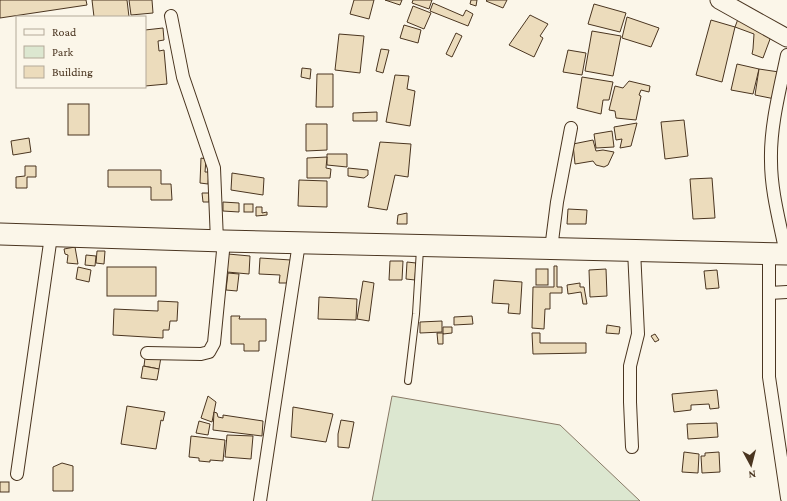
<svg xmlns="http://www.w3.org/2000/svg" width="787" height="501" viewBox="0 0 787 501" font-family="'Crimson Pro',serif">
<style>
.green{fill:#dce7d0;stroke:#887966}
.building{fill:#ecdcbc;stroke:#4a3520}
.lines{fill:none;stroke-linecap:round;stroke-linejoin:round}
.lane-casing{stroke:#4a3520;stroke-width:8}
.street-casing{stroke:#4a3520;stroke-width:14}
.secondary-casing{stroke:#4a3520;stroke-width:19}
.highway-casing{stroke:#4a3520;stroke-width:23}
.lane{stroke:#fbf6e9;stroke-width:6}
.street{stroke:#fbf6e9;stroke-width:12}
.secondary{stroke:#fbf6e9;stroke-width:17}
.highway{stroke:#fbf6e9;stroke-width:21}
</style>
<rect width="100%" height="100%" fill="#fbf6e9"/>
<!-- green -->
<polygon class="green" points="392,396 560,425 640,501 372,501"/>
<!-- building -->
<g class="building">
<polygon points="0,0 86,0 87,5 0,18"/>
<polygon points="92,0 127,0 129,17 94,17"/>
<polygon points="129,0 152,0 153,13 131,15"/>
<polygon points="354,0 374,0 369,19 350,14"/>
<polygon points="385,0 402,0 400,5"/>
<polygon points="413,0 432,0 429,9 412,3"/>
<polygon points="471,0 477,0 476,6 470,4"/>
<polygon points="487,0 507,0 503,8 486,1"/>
<polygon points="433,3 463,16 466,10 473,14 468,26 430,11"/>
<polygon points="594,4 626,13 620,32 588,24"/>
<polygon points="413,6 431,13 424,29 407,22"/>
<polygon points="530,15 548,24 540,36 543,38 534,57 509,45"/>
<polygon points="627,17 659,28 651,47 622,38"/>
<polygon points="738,19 773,31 763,58 752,54 753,49 754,34 735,27"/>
<polygon points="711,20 735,27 722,82 696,75"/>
<polygon points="404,25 421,30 418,43 400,38"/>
<polygon points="163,28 164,40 158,41 159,51 164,50 167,84 145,86 145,30"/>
<polygon points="592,31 621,36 613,76 585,71"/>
<polygon points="456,33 462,36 452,57 446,54"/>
<polygon points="339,34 364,36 360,73 335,70"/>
<polygon points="381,49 389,50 383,73 376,71"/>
<polygon points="568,50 586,53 582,75 563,72"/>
<polygon points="737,64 759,69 753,94 731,90"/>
<polygon points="302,68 311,69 310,79 301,77"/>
<polygon points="759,69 779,72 775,99 755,95"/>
<polygon points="317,74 333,74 333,107 316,107"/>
<polygon points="395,75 409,76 407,89 415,91 410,126 386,122"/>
<polygon points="582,77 613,82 609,100 603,100 601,114 577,108"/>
<polygon points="629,81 650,86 649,92 641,90 639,95 641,96 636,120 616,118 615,111 609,110 615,86 623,88"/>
<rect x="68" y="104" width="21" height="31"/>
<polygon points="377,112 377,121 353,121 353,113"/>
<polygon points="684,120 688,156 665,159 661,122"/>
<polygon points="637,123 631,146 620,148 622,139 616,140 614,127"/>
<polygon points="306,124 327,124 327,150 306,151"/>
<polygon points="612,131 614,147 596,148 594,134"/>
<polygon points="29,138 31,152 13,155 11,141"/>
<polygon points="593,140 596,151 603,150 614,152 608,165 604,167 596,165 593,161 575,164 573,144"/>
<polygon points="380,142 411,144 408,177 395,175 387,210 368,207"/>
<polygon points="327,154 347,154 347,167 327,165"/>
<polygon points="327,157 326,168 331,169 330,178 307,178 307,158"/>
<polygon points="201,158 206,159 205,172 209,172 208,184 200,183"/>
<polygon points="25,166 36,166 36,177 27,177 27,188 16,188 16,177 25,176"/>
<polygon points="348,168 368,170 368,175 364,178 348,176"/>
<polygon points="108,170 161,170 161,184 171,184 172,200 151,200 151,187 108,187"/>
<polygon points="232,173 264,178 263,195 231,190"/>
<polygon points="712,178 715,218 693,219 690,179"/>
<polygon points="299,180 327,181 327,207 298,206"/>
<polygon points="202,193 209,193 209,202 203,202"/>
<polygon points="223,202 239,203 239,212 223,211"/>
<rect x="244" y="204" width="9" height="8"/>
<polygon points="256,207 262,207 262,213 267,212 267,215 256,216"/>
<polygon points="568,209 587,210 586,224 567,224"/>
<polygon points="407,213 407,224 397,224 398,215"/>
<polygon points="75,247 78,264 67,263 68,255 65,254 64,249"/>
<polygon points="97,251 105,251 104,264 96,263"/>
<polygon points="228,254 250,256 249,274 227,272"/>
<polygon points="86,255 96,256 95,266 85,265"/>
<polygon points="260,258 291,260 289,283 279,283 280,275 259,274"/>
<polygon points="390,261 403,261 402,280 389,280"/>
<polygon points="407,262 416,263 415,280 406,279"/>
<polygon points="554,266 557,266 557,287 562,287 562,293 550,293 550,309 545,309 544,329 532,328 533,287 554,287"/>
<polygon points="78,267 91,270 89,282 76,279"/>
<rect x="107" y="267" width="49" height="29"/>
<rect x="536" y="269" width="12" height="16"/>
<polygon points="606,269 607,296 590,297 589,270"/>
<polygon points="717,270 719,288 706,289 704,271"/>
<polygon points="228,273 239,274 237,291 226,290"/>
<polygon points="494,280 522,282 520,314 508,313 509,304 492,303"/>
<polygon points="363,281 374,283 369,321 357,319"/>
<polygon points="580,283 580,287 584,287 587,304 583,304 581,292 568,294 567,285"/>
<polygon points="319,297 357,299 356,320 318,319"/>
<polygon points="158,301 178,302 177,321 170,321 169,330 163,330 163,338 113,335 114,309 158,311"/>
<polygon points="231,316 240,316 239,319 266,319 266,341 259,341 259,351 244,351 244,344 231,344"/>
<polygon points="472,316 473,324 454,325 454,317"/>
<polygon points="442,321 442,332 420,333 420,322"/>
<polygon points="607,325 620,327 619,334 606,333"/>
<polygon points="443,327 452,327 452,333 443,334"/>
<polygon points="437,333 443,333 443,344 438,344"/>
<polygon points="532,333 540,333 540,343 586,343 586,353 533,354"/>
<polygon points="655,334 659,340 655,342 651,336"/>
<polygon points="146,350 162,351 159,369 144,366"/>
<polygon points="143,366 159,369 157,380 141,378"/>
<polygon points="717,390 719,408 710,409 709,404 691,405 691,410 674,412 672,394"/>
<polygon points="208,396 216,402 212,422 201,418"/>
<polygon points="127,406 165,412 163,421 161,420 156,449 121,444"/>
<polygon points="293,407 333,414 326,442 291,437"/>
<polygon points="214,412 217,413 218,417 223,418 223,415 263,421 262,436 213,430"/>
<polygon points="341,420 354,422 349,448 338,447 338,434"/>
<polygon points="199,421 210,424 208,435 196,433"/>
<polygon points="717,423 718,437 688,439 687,424"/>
<polygon points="227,435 253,436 251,459 225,457"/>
<polygon points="191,436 225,440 223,461 210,460 210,462 199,461 199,458 189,457"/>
<polygon points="684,452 699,454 698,473 682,472"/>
<polygon points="719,452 720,472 702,473 701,456 705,456 705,453"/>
<polygon points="62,463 73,466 73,491 53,491 53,467"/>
<rect x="0" y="482" width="9" height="10"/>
</g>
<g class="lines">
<!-- lane casing -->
<g class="lane-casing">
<polyline id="lane" points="408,381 416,314 420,249"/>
</g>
<!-- street casing -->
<g class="street-casing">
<g id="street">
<polyline points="171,16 183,77 214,168 217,241"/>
<polyline points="551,249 557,202 571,128"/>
<polyline points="769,254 769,377 787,498"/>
<path d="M786,254C780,223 771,192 771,161C770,126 780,89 787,55"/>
<polyline points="769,293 787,292"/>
<polyline points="147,353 201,354 209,352 214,343 224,241"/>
<polyline points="632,447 630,402 630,366 638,334 634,250"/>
<polyline points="17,474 51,236"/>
<polyline points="260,501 299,243"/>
</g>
</g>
<!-- secondary casing -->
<g class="secondary-casing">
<polyline id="secondary" points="719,0 787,38"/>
</g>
<!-- highway casing -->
<g class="highway-casing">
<polyline id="highway" points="0,234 224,241 787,254"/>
</g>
<!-- lane -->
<use href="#lane" class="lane"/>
<!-- street -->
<use href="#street" class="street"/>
<!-- secondary -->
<use href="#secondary" class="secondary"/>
<!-- highway -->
<use href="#highway" class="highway"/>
</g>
<!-- legend -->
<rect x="16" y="16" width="130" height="72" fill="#fbf6e9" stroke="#b4a999"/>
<rect x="24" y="29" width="20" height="6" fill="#fbf6e9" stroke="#b4a999"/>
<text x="52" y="36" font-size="12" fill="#4a3520">Road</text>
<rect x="24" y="46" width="20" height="12" fill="#dce7d0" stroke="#b4a999"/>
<text x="52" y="56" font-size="12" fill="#4a3520">Park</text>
<rect x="24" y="66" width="20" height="12" fill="#ecdcbc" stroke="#b4a999"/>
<text x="52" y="76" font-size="12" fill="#4a3520">Building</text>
<!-- north arrow -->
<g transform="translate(751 465) rotate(173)" stroke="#fbf6e9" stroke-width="3" paint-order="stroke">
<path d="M0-3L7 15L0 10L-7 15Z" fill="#4a3520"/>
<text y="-6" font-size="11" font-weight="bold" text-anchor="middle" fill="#4a3520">N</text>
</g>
</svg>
